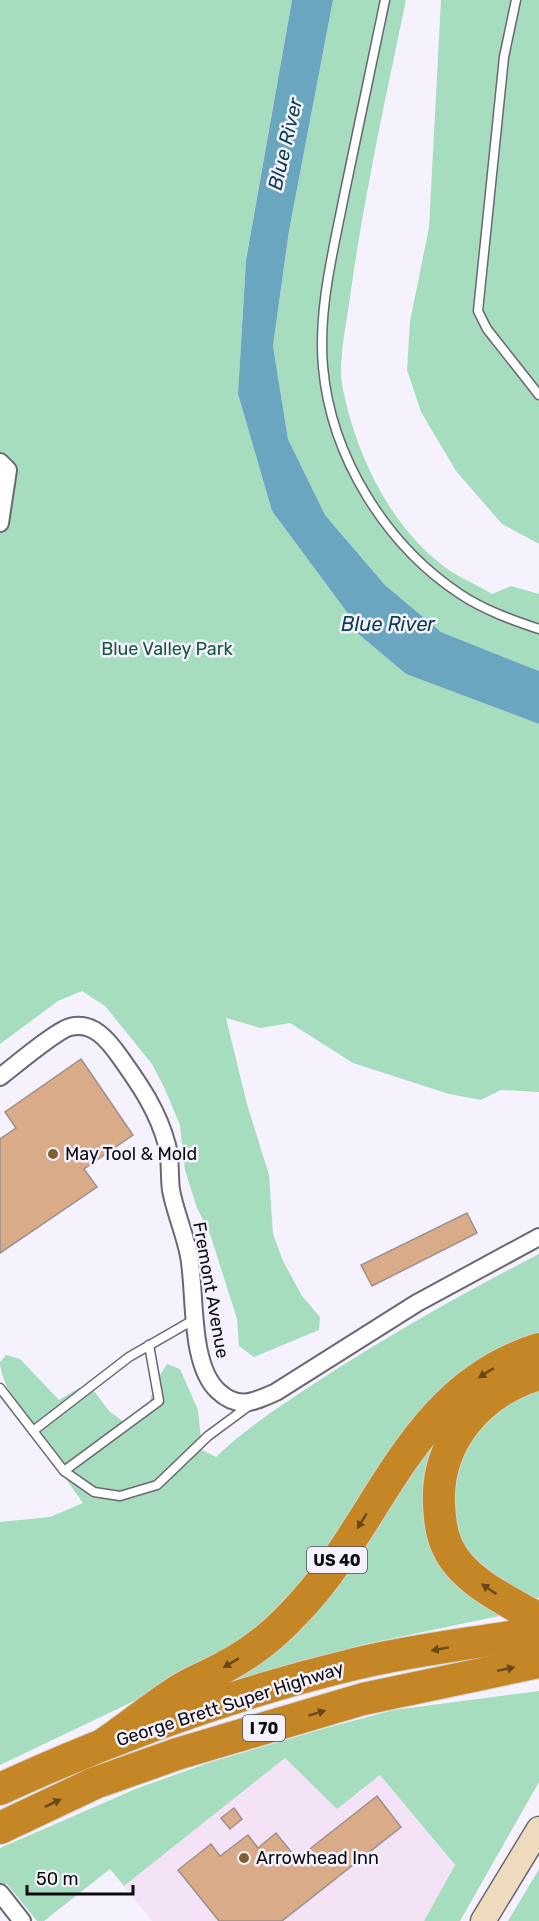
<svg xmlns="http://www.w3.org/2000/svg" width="539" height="1921" viewBox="0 0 539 1921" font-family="Rubik,sans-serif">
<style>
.commercial{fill:#f4e3f6}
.green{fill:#a6ddbf}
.water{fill:#6ba6c1}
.building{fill:#daab89;stroke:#9c918a;stroke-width:1.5}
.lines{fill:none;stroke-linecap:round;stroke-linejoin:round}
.service-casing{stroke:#6a6772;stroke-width:11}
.minor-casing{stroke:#6a6772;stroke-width:20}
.secondary-casing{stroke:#6a6772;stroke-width:27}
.motorway-casing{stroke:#d3d3d4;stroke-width:34}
.service{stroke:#fff;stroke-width:8}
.minor{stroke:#fff;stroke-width:16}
.secondary{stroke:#eedbbe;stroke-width:24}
.motorway{stroke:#c58625;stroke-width:32}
.oneway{fill:#68481a}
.poi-dot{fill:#7d6134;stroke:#f5f2fe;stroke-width:2}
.labels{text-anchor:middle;stroke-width:5;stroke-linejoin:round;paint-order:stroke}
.shield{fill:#f5f2fe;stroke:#525057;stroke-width:1.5}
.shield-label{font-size:16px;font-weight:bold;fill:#0c0b0f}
.park-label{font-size:18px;fill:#15593c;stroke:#f5f2fe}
.poi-label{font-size:18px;fill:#0c0b0f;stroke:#f5f2fe;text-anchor:start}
.street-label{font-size:18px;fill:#0c0b0f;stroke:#f5f2fe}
.water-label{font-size:20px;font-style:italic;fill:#0a3f52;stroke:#f5f2fe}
</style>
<rect width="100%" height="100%" fill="#f5f2fe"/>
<!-- commercial -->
<polygon class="commercial" points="285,1758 337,1809 380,1775 455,1866 424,1921 152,1921 124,1886"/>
<!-- green -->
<g class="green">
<polygon points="0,0 292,0 246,259 238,394 272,511 349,615 350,627 406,674 539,724 539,1092 501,1090 481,1100 449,1094 353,1063 290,1023 261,1028 226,1018 247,1104 269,1175 273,1234 283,1261 302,1296 320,1317 319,1330 254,1357 239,1346 237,1319 210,1234 197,1208 185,1170 180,1125 164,1087 152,1064 105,1006 82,991 58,1001 0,1044"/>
<path d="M333,0H406C386,96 365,192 351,290C348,315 338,361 342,384C355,454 392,532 452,572C465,580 479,586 492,594L511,586L539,594V671L441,632L385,585L325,515L288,439L273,346L289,231Z"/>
<polygon points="441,0 539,0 539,544 502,524 456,471 421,412 407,370 410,321 429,228"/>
<path d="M539,1254V1336L488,1355L459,1374L418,1412L310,1575L260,1630L197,1671L0,1765V1522L50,1517L83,1503C63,1473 0,1394 0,1362L6,1355L20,1359L59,1400L79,1388L94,1391L109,1411L128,1425L145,1417L155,1383L167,1364L180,1369L198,1410L202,1450L216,1457C247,1427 282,1405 318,1381C389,1335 463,1293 539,1254Z"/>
<polygon points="539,1386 539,1598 519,1596 465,1556 447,1492 480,1420"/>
<polygon points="483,1391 429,1525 514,1613 361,1645 213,1687 415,1455"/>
<polygon points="539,1691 539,1782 460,1921 424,1921 455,1865 380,1775 337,1809 285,1758 124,1886 110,1869 44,1921 37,1921 7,1884 0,1886 0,1848 138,1788 211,1762 330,1727 394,1710"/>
<polygon points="539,1869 539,1921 508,1921"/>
</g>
<!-- water -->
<polygon class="water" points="292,0 333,0 289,231 273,346 288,439 325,515 385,585 441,632 539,671 539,724 406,674 350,627 349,615 272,511 238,394 246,260"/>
<!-- building -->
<g class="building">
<polygon points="81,1059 133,1135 84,1169 97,1187 0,1253 0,1139 16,1128 5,1112"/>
<polygon points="467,1213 477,1233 372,1286 361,1265"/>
<polygon points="377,1796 401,1827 282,1921 219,1921 178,1870 211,1844 220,1856 248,1835 258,1848 276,1833 297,1859"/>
<polygon points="234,1808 242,1819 230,1829 221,1818"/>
</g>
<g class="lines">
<!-- service casing -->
<g class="service-casing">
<g id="service">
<path d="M385,0C371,65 358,131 344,196C333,252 318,310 323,367C331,457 386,545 460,594C484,610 512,620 539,629"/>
<polyline points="516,0 504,57 478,311 487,329 539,395"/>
<polyline points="0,1388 64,1471 94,1492 120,1496 157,1485 208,1436 250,1405"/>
<polyline points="33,1431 129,1357 195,1319"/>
<polyline points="64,1471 159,1401 149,1345"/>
</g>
</g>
<!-- minor casing -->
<g class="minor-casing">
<g id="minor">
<polyline points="0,462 8,470 0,523"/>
<path d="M0,1077C13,1067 57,1030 70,1027C93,1021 108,1040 120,1057C140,1085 158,1111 167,1145C171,1159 169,1175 171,1190C175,1212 185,1234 189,1256C196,1293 189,1364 218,1391C238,1410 254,1402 276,1392L417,1303L539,1237"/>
<polyline points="0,1893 22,1921"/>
</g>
</g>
<!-- secondary casing -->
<g class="secondary-casing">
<polyline id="secondary" points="483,1921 539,1829"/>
</g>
<!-- motorway casing -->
<g class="motorway-casing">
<g id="motorway">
<path d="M539,1374C479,1392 436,1442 439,1505C440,1519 441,1533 447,1546C462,1581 508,1601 539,1619"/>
<path d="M104,1744C129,1727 153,1707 178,1691C193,1681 211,1675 226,1666C253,1652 277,1632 297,1610C382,1521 409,1390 539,1349"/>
<path d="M0,1789C113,1737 234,1693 355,1664C415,1649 478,1643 539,1632"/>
<polyline points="0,1828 95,1783 177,1754 363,1699 539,1662"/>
</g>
</g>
<!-- service -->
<use href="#service" class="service"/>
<!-- minor -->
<use href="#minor" class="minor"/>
<!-- secondary -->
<use href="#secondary" class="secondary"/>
<!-- motorway -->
<use href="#motorway" class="motorway"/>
</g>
<!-- one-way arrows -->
<defs><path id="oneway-solid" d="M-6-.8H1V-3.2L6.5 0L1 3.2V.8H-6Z" transform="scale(1.5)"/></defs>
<g class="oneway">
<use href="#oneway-solid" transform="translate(486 1373) rotate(148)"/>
<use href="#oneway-solid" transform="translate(362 1521) rotate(122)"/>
<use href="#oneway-solid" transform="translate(489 1589) rotate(-146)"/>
<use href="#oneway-solid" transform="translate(440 1649) rotate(170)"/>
<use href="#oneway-solid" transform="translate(231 1663) rotate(149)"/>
<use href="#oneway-solid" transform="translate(506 1669) rotate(-12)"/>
<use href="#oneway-solid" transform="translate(317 1713) rotate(-17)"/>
<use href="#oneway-solid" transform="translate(53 1803) rotate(-25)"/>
</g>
<!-- markers -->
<g class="poi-dot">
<circle cx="53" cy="1154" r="6"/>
<circle cx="244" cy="1858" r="6"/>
</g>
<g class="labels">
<!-- shield labels -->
<g class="shield">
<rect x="307" y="1547" width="60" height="26" rx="4.5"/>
<rect x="243" y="1715" width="42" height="26" rx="4.5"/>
</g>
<g class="shield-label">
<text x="337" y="1566">US 40</text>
<text x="264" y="1734">I 70</text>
</g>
<!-- park labels -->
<g class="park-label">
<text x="167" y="655">Blue Valley Park</text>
</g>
<!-- poi labels -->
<g class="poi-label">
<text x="65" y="1160">May Tool &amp; Mold</text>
<text x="256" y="1864">Arrowhead Inn</text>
</g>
<!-- street labels -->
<g class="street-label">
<text transform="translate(211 1290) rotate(80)" y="6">Fremont Avenue</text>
<text transform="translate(230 1704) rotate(-18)" y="6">George Brett Super Highway</text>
</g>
<!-- water labels -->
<g class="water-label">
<text transform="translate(285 144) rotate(-77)" y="7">Blue River</text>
<text x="388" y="631">Blue River</text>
</g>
</g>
<!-- scale -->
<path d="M27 1885v9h106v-9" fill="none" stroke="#0c0b0f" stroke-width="3"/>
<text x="36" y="1885" font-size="18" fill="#0c0b0f" stroke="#f5f2fe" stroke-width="4.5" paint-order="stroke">50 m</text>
</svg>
